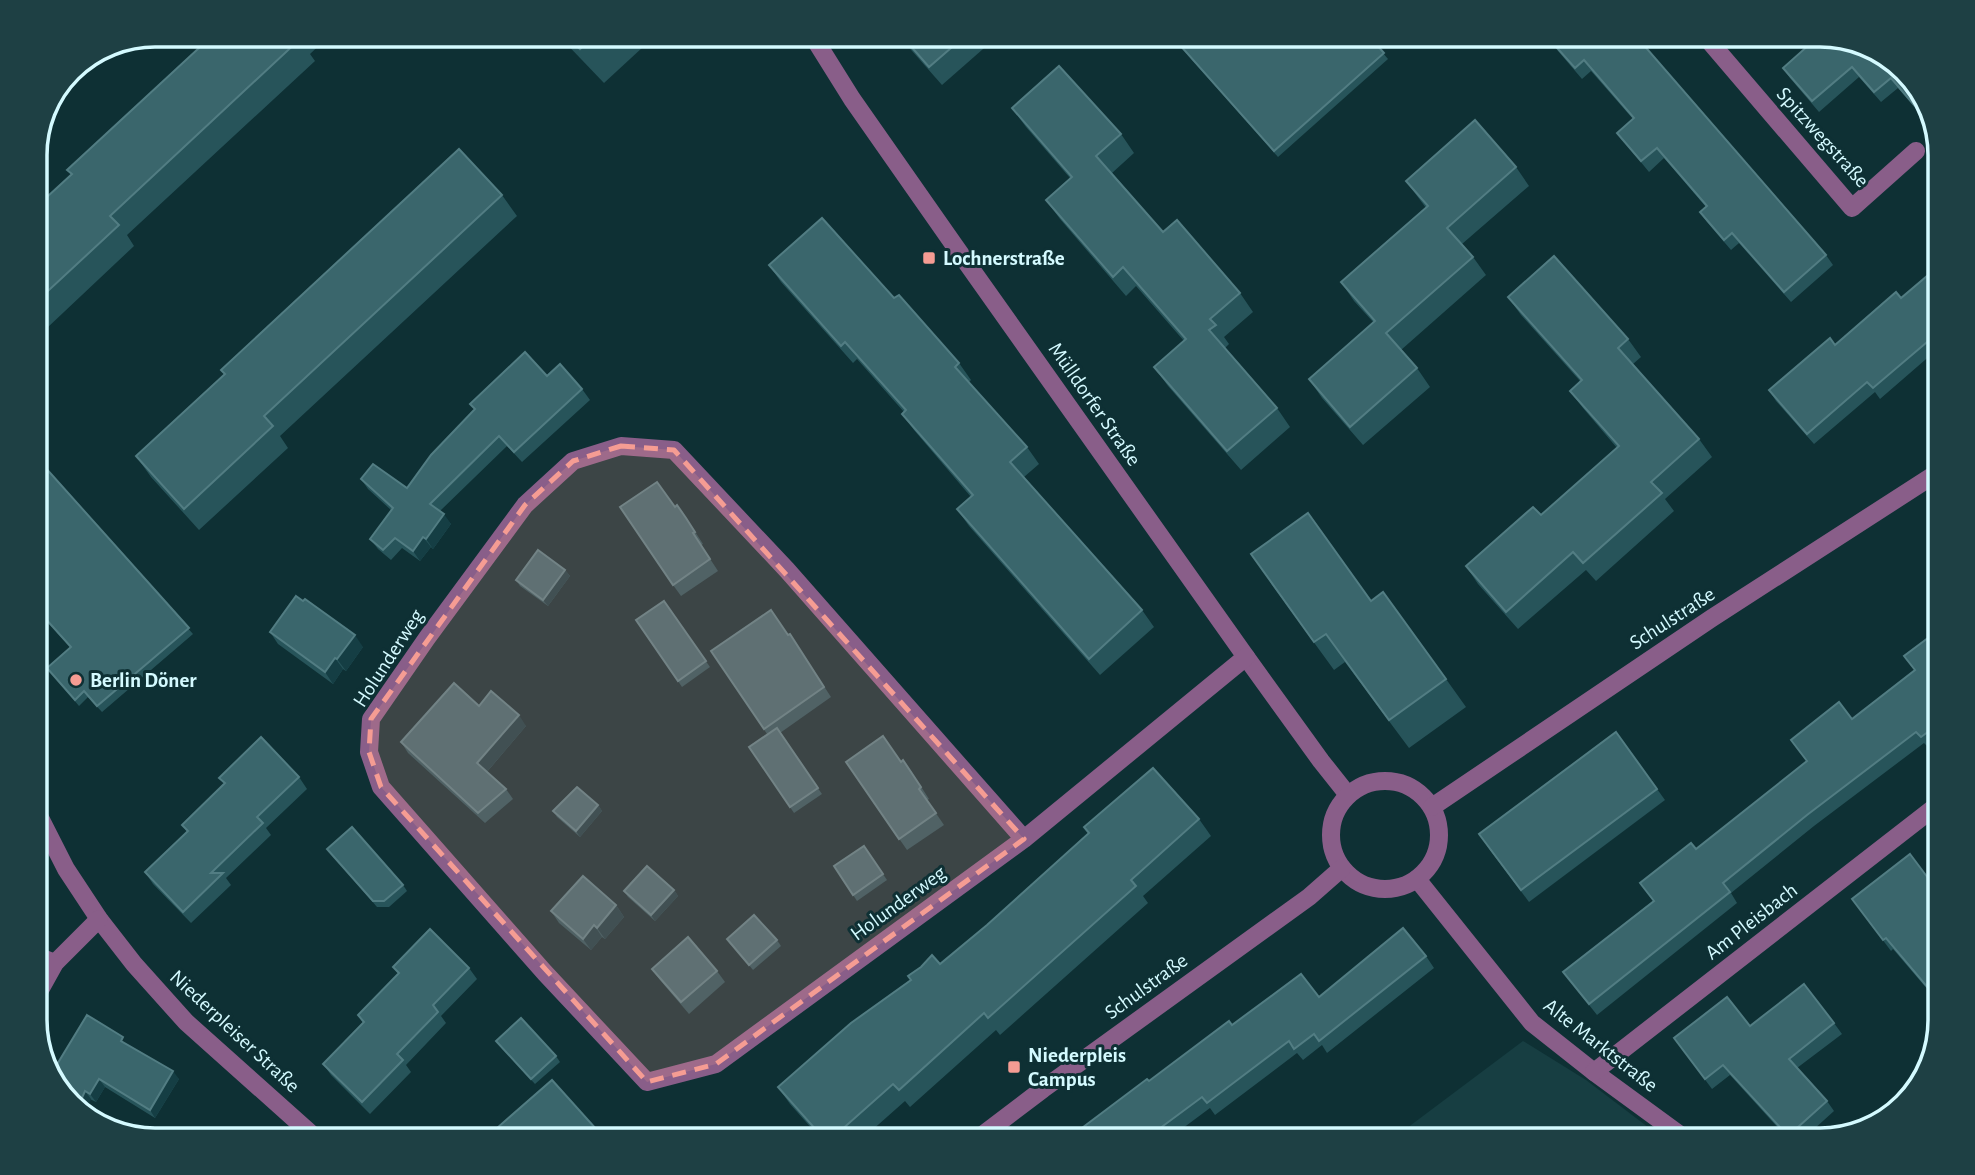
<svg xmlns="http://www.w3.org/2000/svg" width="1975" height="1175" viewBox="0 0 1975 1175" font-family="'Alegreya Sans',sans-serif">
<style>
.built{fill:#173e42}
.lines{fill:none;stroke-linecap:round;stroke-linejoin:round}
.minor{stroke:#895e89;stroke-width:18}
.tertiary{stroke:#895e89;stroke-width:18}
.wall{fill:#27545a}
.shaded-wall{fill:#153e44}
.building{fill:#3a666c;stroke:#527d83;stroke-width:2}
.marked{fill:#f59c93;fill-opacity:0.2;stroke:#f59c93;stroke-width:5;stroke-dasharray:14 9;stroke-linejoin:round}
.poi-dot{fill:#f59c93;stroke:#0e3034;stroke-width:2.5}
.labels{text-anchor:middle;stroke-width:6;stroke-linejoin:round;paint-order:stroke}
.street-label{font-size:21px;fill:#d4faff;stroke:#0e3034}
.poi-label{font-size:21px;font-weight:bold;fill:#d4faff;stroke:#0e3034;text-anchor:start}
.rim{fill:none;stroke:#d4faff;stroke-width:3.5}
</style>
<rect width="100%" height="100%" fill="#0e3034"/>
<!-- built -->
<polygon class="built" points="1523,1041 1586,1080 1665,1140 1391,1140"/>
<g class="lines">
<!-- minor -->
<g class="minor">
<polyline points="812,35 852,99 952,242 1246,657 1321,761 1348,795"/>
<polyline points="1704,35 1852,208 1916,151"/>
<polyline points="35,808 66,869 99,919 134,964 186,1022 318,1140"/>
<polyline points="1024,839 787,570 674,450 621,446 573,461 525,505 427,638 371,719 369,752 381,787 545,973 647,1082 716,1064 1024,839 1246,657"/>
<polyline points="1417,879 1532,1023 1594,1072 1687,1140"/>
<polyline points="35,955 55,963"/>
<polyline points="35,999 55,963 99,919"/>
<polyline points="1594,1072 1940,803"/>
</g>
<!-- tertiary -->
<g class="tertiary">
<circle cx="1385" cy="835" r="54"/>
<polyline points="1432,807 1712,618 1940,471"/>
<polyline points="976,1140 1043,1089 1309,897 1342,868"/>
</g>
</g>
<!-- wall -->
<g class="wall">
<polygon points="213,35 330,35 310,54 315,61 127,235 134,246 47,328 35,316 35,208 71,175 67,170"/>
<polygon points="558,35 656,35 604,83"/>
<polygon points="898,35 999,35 942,85"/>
<polygon points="1170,35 1368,35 1388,59 1278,157"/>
<polygon points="1557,35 1826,255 1833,265 1791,302 1739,243 1731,250 1707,222 1700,212 1706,207 1664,158 1649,172 1617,133 1633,119 1591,71 1582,79 1558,51 1550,40"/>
<polygon points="1820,35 1924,95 1934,130 1898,88 1881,102 1859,77 1819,112 1790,78 1783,68"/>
<polygon points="1012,108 1121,134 1134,153 1112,173 1163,232 1240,293 1253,312 1224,337 1229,344 1225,348 1277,408 1290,427 1241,470 1168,386 1154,367 1184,341 1136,286 1126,296 1060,219 1046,200 1070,178 1026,127"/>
<polygon points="1516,167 1529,186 1462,244 1473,257 1486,275 1401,350 1417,368 1430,387 1363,445 1322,398 1309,379 1374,323 1354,301 1341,282 1426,208 1406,181"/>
<polygon points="502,195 517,216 280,436 288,448 199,530 151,477 136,456"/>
<polygon points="769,265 894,298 959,363 971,380 969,382 1027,447 1039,464 1024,477 1142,610 1154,627 1100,675 969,526 957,509 971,497 914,430 902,414 904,412 857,359 853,363 781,282"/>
<polygon points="1940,265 1940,347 1880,399 1875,392 1814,444 1776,401 1769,390 1901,298"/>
<polygon points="1508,297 1628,339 1641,357 1633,364 1699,439 1712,457 1665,499 1674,511 1596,581 1586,570 1518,629 1478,584 1466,566 1541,515 1617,448 1583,408 1570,391 1580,381 1521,315"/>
<polygon points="547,376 582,389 590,400 522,462 507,446 440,511 451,524 433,549 431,547 420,561 402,548 391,560 378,549 370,539 391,510 368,489 361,479 407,488 475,410 470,404"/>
<polygon points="35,456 193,634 102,712 88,697 79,706 47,668 70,647 35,608"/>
<polygon points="675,507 694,530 703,544 701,545 718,571 681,596 673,585"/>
<polygon points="565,570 570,576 548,606 520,586 516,580"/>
<polygon points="1270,582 1371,601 1446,679 1466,707 1409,748 1345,662 1334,670"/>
<polygon points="664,601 710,667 682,687 636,620"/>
<polygon points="1940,629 1940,740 1929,748 1924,743 1814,826 1731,893 1737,903 1597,1015 1563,972 1653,901 1640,883 1696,849 1807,762 1791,740 1852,719 1915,670 1904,656"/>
<polygon points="270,632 363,647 346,671 343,669 333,684 278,644"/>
<polygon points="790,634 831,697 780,733 822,794 794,813 749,747 767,734 711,651 788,635"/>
<polygon points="479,706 526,726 487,772 506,789 513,799 485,823 408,753 401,742"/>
<polygon points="1616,732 1665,800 1529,902 1487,846"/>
<polygon points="901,761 911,771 929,799 927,800 944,825 907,850 846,762"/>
<polygon points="299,777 307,789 266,828 271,835 226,878 231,885 191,923 153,884 145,872 187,832 182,825 224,784 219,778"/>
<polygon points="598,805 602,811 580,837 557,817 553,811"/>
<polygon points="1199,819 1211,836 1143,896 1148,903 1000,1035 996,1030 910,1107 905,1101 861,1140 822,1140 790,1104 778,1087 940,964 987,925 1089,834 1084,827"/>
<polygon points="864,846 887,880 857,901 834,866"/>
<polygon points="327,849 403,885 407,891 389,907 377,907"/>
<polygon points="674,890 678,896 655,921 628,897 624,891"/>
<polygon points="1940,894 1940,1004 1893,949 1891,951 1852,899"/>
<polygon points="616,905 624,917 605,939 602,937 591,950 559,923 551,911"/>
<polygon points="727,939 777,940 781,946 753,970"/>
<polygon points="1426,956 1434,968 1327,1053 1322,1045 1303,1060 1297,1053 1215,1115 1210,1108 1167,1140 1066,1140 1149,1081 1319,997"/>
<polygon points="393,967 469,968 477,979 441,1016 446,1023 406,1065 411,1072 370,1114 331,1075 323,1064 363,1023 358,1015 398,974"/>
<polygon points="652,969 717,971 725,982 689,1014 660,980"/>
<polygon points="1834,1023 1842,1034 1797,1068 1827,1101 1834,1111 1802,1140 1789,1140 1730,1075 1712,1089 1674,1038 1750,1026"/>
<polygon points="496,1041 556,1056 560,1062 535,1084"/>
<polygon points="129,1045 179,1079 155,1118 105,1087 96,1102 51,1080"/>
</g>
<!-- shaded-wall -->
<g class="shaded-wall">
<polygon points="444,514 451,524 433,549 426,539"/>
<polygon points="423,537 431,547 420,561 413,551"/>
<polygon points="565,570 570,576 548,606 543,600"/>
<polygon points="355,635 363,647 346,671 337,659"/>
<polygon points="335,658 343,669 333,684 325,672"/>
<polygon points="519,715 526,726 485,774 477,763"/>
<polygon points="598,805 602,811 580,837 576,831"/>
<polygon points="674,890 678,896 655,921 651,915"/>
<polygon points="616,905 624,917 605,939 597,928"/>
<polygon points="594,925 602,937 591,950 583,939"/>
<polygon points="173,1071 179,1079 155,1118 150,1110"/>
<polygon points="99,1079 105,1087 96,1102 90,1094"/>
<polygon points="85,1091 91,1099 85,1113 78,1107"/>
</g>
<!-- building -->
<g class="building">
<polygon points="213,35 296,35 300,39 110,216 119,225 35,303 35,208 72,174 67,170"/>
<polygon points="566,35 595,35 580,49"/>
<polygon points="901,35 966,35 929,67"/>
<polygon points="1171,35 1368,35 1384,53 1274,151"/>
<polygon points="1557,35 1635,35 1826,255 1784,292 1732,233 1724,240 1700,212 1707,206 1657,148 1641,161 1617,133 1634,118 1584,60 1575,68 1550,40"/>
<polygon points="1820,35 1880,51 1924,95 1933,127 1891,78 1874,92 1852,67 1812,101 1783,68"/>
<polygon points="1059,66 1121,134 1096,156 1163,232 1177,220 1240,293 1210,319 1216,325 1209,330 1277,408 1227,451 1154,367 1186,339 1123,267 1113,277 1046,200 1072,177 1012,108"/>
<polygon points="1475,120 1516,167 1447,228 1473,257 1386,333 1417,368 1350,427 1309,379 1375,321 1341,282 1428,206 1406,181"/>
<polygon points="459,149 502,195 264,416 273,426 184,509 136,456 225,374 221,370"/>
<polygon points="822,218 894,298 899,295 959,363 955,367 1027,447 1010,462 1142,610 1089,659 957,509 973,495 902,414 906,410 845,342 841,346 769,265"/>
<polygon points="1554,256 1628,339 1618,348 1699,439 1651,482 1662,493 1583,563 1573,552 1506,612 1466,566 1533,507 1541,515 1619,446 1570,391 1582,380 1508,297"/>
<polygon points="1940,265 1940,331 1873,388 1867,382 1807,434 1769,390 1830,338 1835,345 1896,292 1901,298"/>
<polygon points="525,352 547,376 560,364 582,389 514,452 499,436 430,504 444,514 426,539 423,537 413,551 395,538 383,550 370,539 393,508 361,479 373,464 407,488 431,455 475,409 470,404"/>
<polygon points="35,456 189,628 97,706 84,691 75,700 47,668 71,647 35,607"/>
<polygon points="657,482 675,507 677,505 686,518 695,532 693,533 710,559 673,585 620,507"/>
<polygon points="1308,513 1371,601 1383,592 1446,679 1389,720 1326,634 1314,642 1251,554"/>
<polygon points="538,550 565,570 543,600 516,580"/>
<polygon points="296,596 303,601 305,599 355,635 337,659 335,658 325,672 270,632"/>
<polygon points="664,601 706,661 678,681 636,620"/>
<polygon points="771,610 788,635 790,634 824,687 764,729 711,651"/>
<polygon points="1940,629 1940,723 1921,737 1916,732 1807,815 1723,883 1730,892 1589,1004 1563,972 1654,901 1640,883 1691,843 1696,849 1807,761 1791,740 1839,702 1852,719 1915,670 1904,656"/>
<polygon points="454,683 479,706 491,691 519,715 477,763 506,789 478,813 401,742"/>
<polygon points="777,728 818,788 790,807 749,747"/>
<polygon points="1616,732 1657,789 1521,890 1479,834"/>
<polygon points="883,736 901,762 903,760 921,787 919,789 936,813 899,839 846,762"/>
<polygon points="261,737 299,777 257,817 263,823 211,873 223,873 183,912 145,872 188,831 182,825 225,783 219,778"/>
<polygon points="1153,768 1199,819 1131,880 1136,886 988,1018 984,1013 899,1090 893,1084 830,1140 825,1140 778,1087 851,1023 911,980 908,976 921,967 932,955 940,964 987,925 1089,833 1084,827"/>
<polygon points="577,787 598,805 576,831 553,811"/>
<polygon points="352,827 403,885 384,901 373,901 327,849"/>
<polygon points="864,846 883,874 853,895 834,866"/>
<polygon points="1910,854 1940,894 1940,1002 1886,938 1883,940 1852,899"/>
<polygon points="647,866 674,890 651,915 624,891"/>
<polygon points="583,876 616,905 597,928 594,925 583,939 551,911"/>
<polygon points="754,915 777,940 749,965 727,939"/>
<polygon points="1403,928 1426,956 1319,1041 1314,1034 1294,1049 1289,1041 1207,1103 1202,1097 1144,1140 1066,1140 1147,1079 1149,1081 1229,1021 1232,1025 1301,974 1319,997"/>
<polygon points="430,929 469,968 433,1005 438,1012 397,1054 403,1060 362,1102 323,1064 364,1022 358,1015 399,973 393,967"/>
<polygon points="688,937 717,971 681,1002 652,969"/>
<polygon points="1804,984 1834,1023 1789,1059 1827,1101 1788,1136 1723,1065 1705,1079 1674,1038 1727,997 1750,1026"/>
<polygon points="87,1015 123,1037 121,1041 173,1071 150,1110 99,1079 90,1094 85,1091 78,1107 51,1080 50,1076"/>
<polygon points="521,1018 556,1056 531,1079 496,1041"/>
<polygon points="552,1080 606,1140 507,1140 497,1128"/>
<polygon points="1870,1115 1878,1124 1850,1132"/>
<polygon points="624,1134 629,1140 617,1140"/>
</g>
<!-- marked area -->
<path class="marked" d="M621,446L674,450L1024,839L716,1064L647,1082L381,787L369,752L371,719L525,505L573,461Z"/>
<!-- markers -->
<g class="poi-dot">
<rect x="922" y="251" width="14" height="14" rx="3.5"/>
<circle cx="76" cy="680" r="7"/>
<rect x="1007" y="1060" width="14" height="14" rx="3.5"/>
</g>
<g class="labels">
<!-- street labels -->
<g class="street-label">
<text transform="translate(1823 137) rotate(48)" y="7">Spitzwegstraße</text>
<text transform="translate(1095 404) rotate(55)" y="7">Mülldorfer Straße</text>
<text transform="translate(1672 618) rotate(-33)" y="7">Schulstraße</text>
<text transform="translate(388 658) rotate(-57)" y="7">Holunderweg</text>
<text transform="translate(898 903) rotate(-36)" y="7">Holunderweg</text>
<text transform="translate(1751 921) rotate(-38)" y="7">Am Pleisbach</text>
<text transform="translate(1146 986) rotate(-36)" y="7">Schulstraße</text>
<text transform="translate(235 1031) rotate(43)" y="7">Niederpleiser Straße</text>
<text transform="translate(1601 1045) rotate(38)" y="7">Alte Marktstraße</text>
</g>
<!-- poi labels -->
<g class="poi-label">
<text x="943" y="265">Lochnerstraße</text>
<text x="90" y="687">Berlin Döner</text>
<text x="1028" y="1062">Niederpleis<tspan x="1028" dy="24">Campus</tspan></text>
</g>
</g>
<!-- crop -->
<path d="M0 0H1975V1175H0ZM155 47H1820A108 108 0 0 1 1928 155V1020A108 108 0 0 1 1820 1128H155A108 108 0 0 1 47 1020V155A108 108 0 0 1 155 47Z" fill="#1e4044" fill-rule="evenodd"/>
<path class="rim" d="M155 47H1820A108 108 0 0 1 1928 155V1020A108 108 0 0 1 1820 1128H155A108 108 0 0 1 47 1020V155A108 108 0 0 1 155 47Z"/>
</svg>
